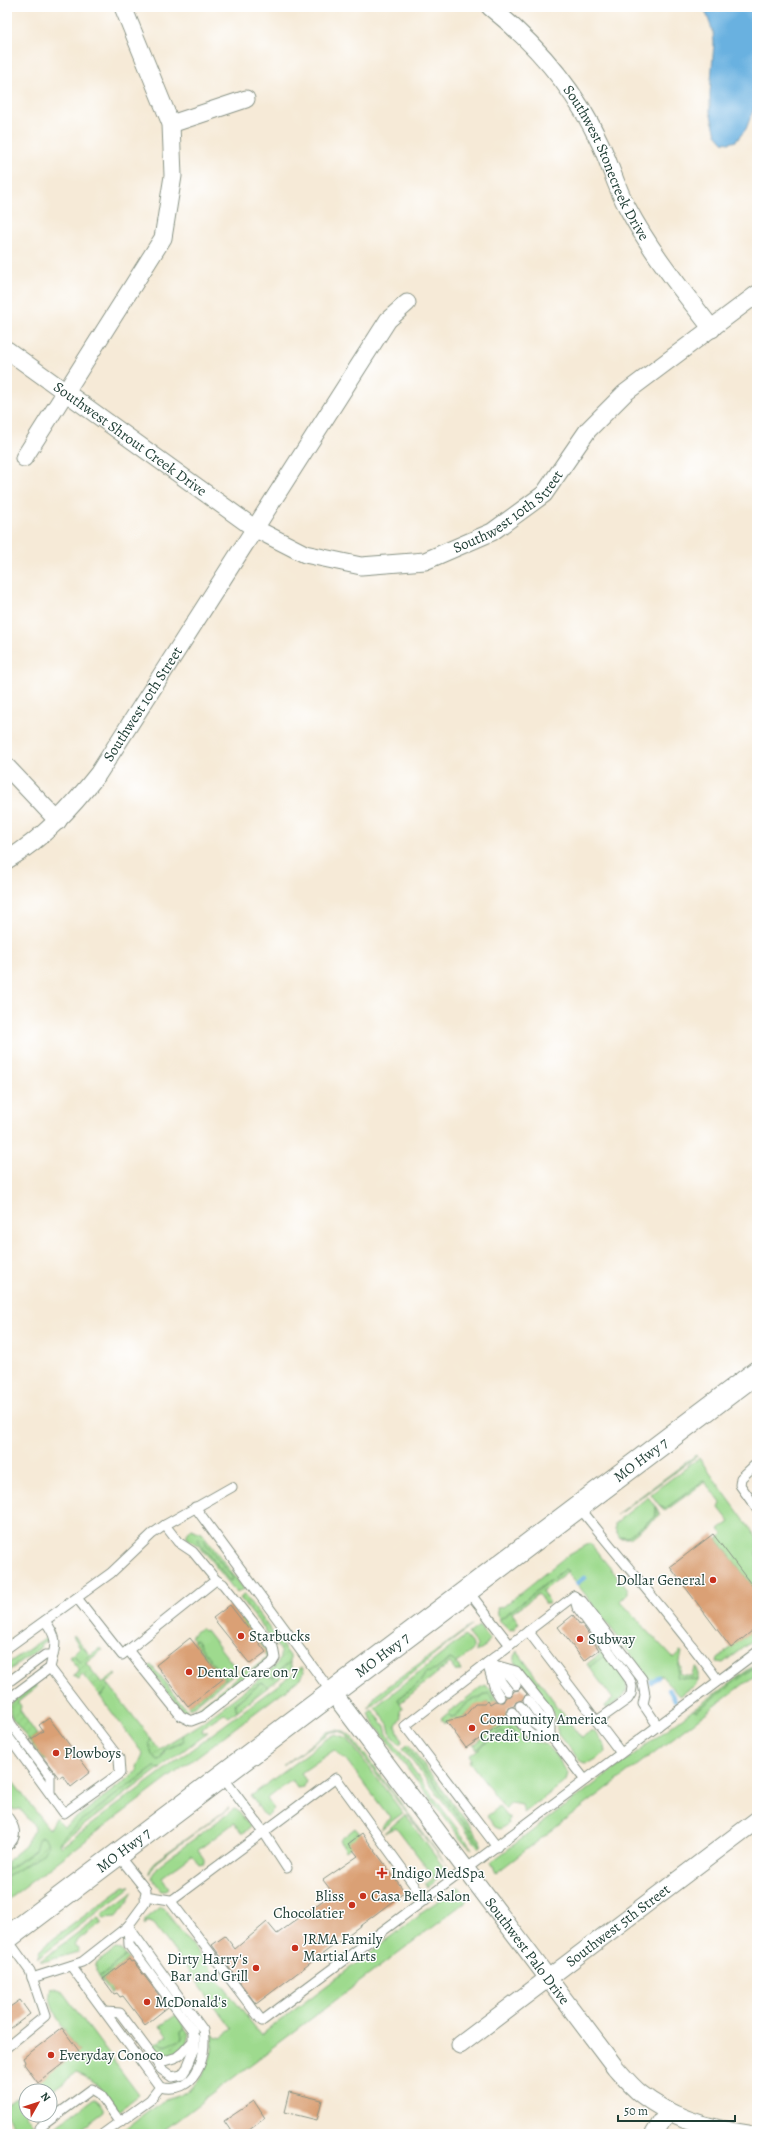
<svg xmlns="http://www.w3.org/2000/svg" width="764" height="2141" viewBox="0 0 764 2141" font-family="Alegreya,serif">
<style>
.green{fill:#9eda8e;stroke:#5e8c61;fill-rule:evenodd}
.garden{fill:url(#garden-furrows);stroke:#5e8c61}
.water{fill:#69b1e0;stroke:#44778a}
.lines{fill:none;stroke-linecap:round;stroke-linejoin:round}
.stream{stroke:#69b1e0;stroke-width:4.5}
.building{fill:#daa074}
.service-casing{stroke:#8a9486;stroke-width:11}
.minor-casing{stroke:#8a9486;stroke-width:19}
.primary-casing{stroke:#8a9486;stroke-width:24}
.service{stroke:#fff;stroke-width:9}
.minor{stroke:#fff;stroke-width:17}
.primary{stroke:#fff;stroke-width:22}
.poi-dot{fill:#c8321e;stroke:#fff;stroke-width:1.5}
.labels{text-anchor:middle;stroke-width:3;stroke-linejoin:round;paint-order:stroke}
.street-label{font-size:15px;fill:#1f3d34;stroke:#fff}
.poi-label{font-size:15px;fill:#1f3d34;stroke:#fff;text-anchor:start}
</style>
<defs>
<pattern id="garden-furrows" width="10" height="10" patternUnits="userSpaceOnUse"><rect width="10" height="10" fill="#9eda8e"/><path d="M-1 1l2-2M0 10L10 0M9 11l2-2" fill="none" stroke="#88bc7b"/></pattern>
</defs>
<rect width="100%" height="100%" fill="#fff"/>
<filter id="ink" filterUnits="userSpaceOnUse"><feTurbulence type="fractalNoise" baseFrequency=".025" numOctaves="2"/><feDisplacementMap in="SourceGraphic" scale="8" xChannelSelector="R" yChannelSelector="G"/><feConvolveMatrix kernelMatrix="1 2 1 2 8 2 1 2 1" color-interpolation-filters="sRGB"/></filter>
<filter id="wash" filterUnits="userSpaceOnUse"><feTurbulence type="fractalNoise" baseFrequency=".012" numOctaves="4" result="noise"/><feDisplacementMap in="SourceGraphic" scale="16" xChannelSelector="R" yChannelSelector="G"/><feGaussianBlur stdDeviation="0.9" result="paint"/><feColorMatrix in="noise" values="0 0 0 0 0 0 0 0 0 0 0 0 0 0 0 0 0 1.4 0 .05"/><feComposite in="paint" operator="in"/></filter>
<g filter="url(#wash)">
<rect width="100%" height="100%" fill="#f6ead7"/>
<!-- green -->
<g class="green">
<polygon points="696,1455 697,1456 617,1515 621,1511"/>
<polygon points="699,1458 757,1538 757,1592 717,1539 723,1534 719,1530 730,1522 719,1508 721,1503 704,1481 666,1508 659,1505 651,1494"/>
<polygon points="648,1497 656,1507 656,1516 627,1537 620,1538 615,1529 615,1523"/>
<path d="M191,1529L202,1533L244,1589L237,1593L200,1547L187,1538V1534ZM202,1539L233,1578L230,1581L198,1541Z"/>
<polygon points="590,1543 628,1590 628,1593 620,1601 673,1658 680,1651 682,1652 677,1677 698,1680 694,1686 679,1696 661,1675 651,1681 578,1585 585,1579 576,1583 565,1569 499,1620 497,1608 503,1607 564,1558"/>
<polygon points="472,1625 466,1630 368,1708 375,1696"/>
<polygon points="479,1626 489,1639 487,1645 476,1652 477,1645 468,1634"/>
<polygon points="757,1627 757,1637 723,1663 717,1662 718,1658"/>
<polygon points="201,1628 204,1631 206,1630 238,1671 226,1680 225,1675 220,1673 191,1636"/>
<polygon points="74,1635 90,1655 80,1663 73,1654 80,1647 73,1636"/>
<polygon points="465,1636 473,1645 473,1650 457,1663 450,1659 436,1670 424,1676 420,1682 398,1699 403,1708 400,1711 401,1718 396,1726 402,1742 399,1744 390,1733 388,1724 375,1707"/>
<path d="M517,1651L581,1738L591,1731H594L605,1746L606,1752C598,1757 588,1768 579,1760L558,1733L553,1712L514,1661V1656Z"/>
<path d="M606,1654C612,1662 631,1683 626,1692C623,1699 612,1704 607,1709L605,1706L613,1699L589,1667Z"/>
<path d="M290,1663L292,1669L268,1687L264,1683L260,1684L235,1703L237,1711L229,1717L224,1713L203,1727L202,1732H208L160,1768L155,1767C141,1778 62,1832 59,1844L61,1847L302,1667L304,1672L301,1678L7,1900V1877L38,1857L36,1849L7,1870V1861L25,1846L35,1827L20,1809L14,1810L7,1805V1774L49,1829L55,1818L64,1827L138,1771L137,1767L143,1754L99,1695H102L109,1685L151,1739L149,1743L152,1755L158,1760L164,1755V1750L181,1743L183,1737L182,1735L201,1723L264,1676L275,1677L286,1665Z"/>
<polygon points="757,1665 757,1674 496,1873 491,1862 693,1710 696,1711"/>
<polygon points="486,1685 498,1700 495,1702 488,1693 480,1698 469,1701 456,1716 451,1717 448,1713 481,1687"/>
<polygon points="372,1710 385,1726 387,1734 472,1849 463,1842 373,1722 368,1713"/>
<polygon points="509,1716 529,1740 546,1745 552,1750 568,1773 566,1781 524,1813 522,1805 510,1803 505,1809 469,1761 472,1760 469,1756 502,1731 508,1738 513,1737 514,1733 504,1721"/>
<polygon points="335,1730 344,1731 351,1736 448,1867 346,1734 339,1731 330,1732 283,1766 327,1732"/>
<polygon points="335,1734 347,1738 403,1813 381,1829 382,1825 390,1818 344,1757 343,1758 334,1750 301,1773 306,1781 304,1787 297,1788 292,1780 267,1799 274,1809 267,1816 264,1815 251,1796 329,1737"/>
<polygon points="405,1746 481,1846 479,1848 402,1748"/>
<polygon points="499,1807 507,1817 509,1817 508,1824 500,1829 495,1827 487,1816"/>
<polygon points="229,1808 156,1862 149,1874 150,1867 154,1862"/>
<polygon points="234,1809 237,1810 250,1826 249,1829 242,1833 234,1823 198,1850 204,1859 204,1863 199,1864 192,1855 162,1877 169,1888 166,1890 161,1890 151,1877 159,1865"/>
<polygon points="405,1815 447,1872 427,1887 425,1884 434,1877 396,1827 384,1833"/>
<polygon points="124,1886 131,1887 37,1958 40,1949"/>
<path d="M459,1887L468,1898L464,1903L159,2134H118C131,2124 145,2112 160,2103C167,2098 175,2098 183,2094C204,2083 214,2056 213,2034L216,2038L219,2036L221,2037L232,2029L154,1924L147,1921L145,1925L144,1924L146,1918L160,1907L163,1908L261,2035L419,1916L420,1913Z"/>
<polygon points="133,1892 125,1906 116,1917 104,1918 102,1915"/>
<polygon points="99,1917 102,1922 78,1940 75,1946 79,1949 78,1952 46,1961 40,1961"/>
<polygon points="115,1949 122,1950 126,1956 99,1977 96,1971 96,1964"/>
<path d="M51,1987L61,1990L139,2095L118,2111C106,2095 96,2079 76,2073L50,2092L26,2091L79,2051C68,2036 45,2006 51,1987Z"/>
<path d="M176,2015L185,2028L181,2031L182,2039C174,2044 167,2048 158,2043L167,2036L160,2026Z"/>
<polygon points="26,2091 26,2115 39,2134 20,2134 7,2116 7,2105"/>
<polygon points="94,2098 97,2099 104,2109 104,2112 75,2134 51,2134 51,2130"/>
</g>
<!-- garden -->
<g class="garden">
<polygon points="703,1481 705,1482 665,1511 659,1505 666,1508"/>
<polygon points="656,1507 660,1515 630,1538 621,1538 622,1536 627,1537 656,1516"/>
<polygon points="199,1537 202,1539 233,1578 232,1581 230,1581 198,1541"/>
<polygon points="565,1569 568,1571 542,1591 549,1601 549,1604 545,1604 538,1594 512,1613 519,1623 514,1629 510,1630 499,1620"/>
<path d="M244,1594L290,1656V1663L286,1665L275,1677L264,1676C273,1668 284,1661 279,1648L240,1598Z"/>
<polygon points="244,1618 268,1648 268,1660 201,1712 190,1715 248,1668 250,1671 267,1658 264,1654 266,1651 241,1620"/>
<polygon points="45,1638 48,1639 48,1641 40,1644 41,1646 39,1649 7,1672 7,1664"/>
<polygon points="593,1638 606,1654 589,1667 587,1664 601,1653 591,1640"/>
<polygon points="196,1640 220,1673 225,1675 226,1680 190,1709 188,1706 223,1679 193,1641"/>
<polygon points="100,1648 102,1650 86,1663 102,1683 116,1673 117,1674 107,1683 109,1685 104,1693 99,1695 82,1674 78,1679 73,1676 80,1671 69,1657 73,1654 80,1662"/>
<polygon points="450,1659 457,1663 461,1671 456,1671 450,1663 400,1703 398,1699 420,1682 426,1673 436,1670"/>
<polygon points="757,1663 757,1665 696,1711 693,1710"/>
<polygon points="679,1664 681,1666 680,1674 692,1676 694,1668 696,1668 698,1672 698,1680 677,1677"/>
<polygon points="151,1665 187,1710 185,1713 148,1668"/>
<polygon points="264,1683 268,1687 237,1711 235,1703 260,1684"/>
<path d="M35,1684L37,1687L18,1702L21,1706L20,1710L37,1735L31,1740L46,1760L44,1761L12,1718C4,1701 23,1693 35,1684Z"/>
<polygon points="488,1693 495,1702 498,1700 509,1716 504,1721 514,1735 509,1739 502,1731 477,1749 473,1743 475,1744 500,1725 496,1720 500,1717 488,1701 481,1707 475,1705 463,1718 444,1723 441,1719 448,1713 451,1717 456,1716 469,1701 480,1698"/>
<polygon points="182,1735 184,1741 164,1750 161,1759 158,1760 152,1755 149,1743 151,1739 159,1749"/>
<polygon points="408,1744 481,1841 481,1846 405,1746"/>
<path d="M155,1767L160,1768L59,1844C60,1833 141,1777 155,1767Z"/>
<polygon points="355,1828 365,1839 363,1837 346,1851 340,1840"/>
<path d="M42,1837L45,1838L48,1844L43,1853L38,1857L7,1877V1870L33,1852C38,1847 35,1840 42,1837Z"/>
<polygon points="126,1956 129,1959 103,1979 113,1992 111,1994 99,1977"/>
<polygon points="185,2028 189,2034 186,2044 172,2056 164,2055 151,2047 157,2042 166,2046 182,2039 181,2031"/>
</g>
<!-- water -->
<polygon class="water" points="704,7 757,7 757,100 746,129 736,141 729,143 723,142 716,134 710,112 710,93 714,43 713,32"/>
<g class="lines">
<!-- stream -->
<g class="stream">
<polyline points="577,1583 584,1578"/>
<polyline points="651,1682 658,1677"/>
<polyline points="669,1690 675,1700"/>
</g>
</g>
<g id="blocks">
<!-- building -->
<g class="building">
<polygon points="713,1534 757,1592 757,1627 731,1648 670,1567"/>
<polygon points="230,1605 266,1652 250,1664 213,1618"/>
<polygon points="573,1615 580,1625 582,1624 599,1650 584,1661 558,1627"/>
<polygon points="190,1638 223,1679 188,1706 156,1665"/>
<polygon points="521,1687 527,1694 522,1700 516,1702 514,1706 508,1708 506,1713 507,1716 498,1723 500,1725 466,1748 446,1721 464,1717 475,1704 484,1704 488,1701 490,1704 495,1701 503,1702 506,1697 511,1696 514,1691 519,1690"/>
<polygon points="49,1718 90,1772 71,1787 63,1776 59,1778 30,1740 43,1731 39,1725"/>
<polygon points="362,1833 405,1892 256,2004 212,1945 225,1936 235,1949 267,1922 277,1934 288,1926 333,1893 323,1880 358,1856 348,1844"/>
<polygon points="129,1959 131,1962 133,1961 168,2007 145,2025 123,1996 120,1997 117,1993 114,1994 103,1979"/>
<polygon points="20,2000 30,2014 7,2031 7,2009"/>
<polygon points="62,2028 79,2051 38,2083 24,2064 25,2062 23,2058"/>
<polygon points="289,2092 322,2100 317,2120 284,2112"/>
<polygon points="254,2101 265,2118 244,2134 233,2134 224,2121"/>
</g>
</g>
</g>
<g filter="url(#ink)">
<use href="#blocks" fill-opacity="0" stroke="#8a9486" stroke-width="1"/>
<g class="lines">
<!-- service casing -->
<g class="service-casing">
<g id="service">
<polyline points="757,1463 741,1478 740,1485 757,1509"/>
<polyline points="195,1507 332,1693"/>
<path d="M579,1507C625,1565 674,1620 718,1680"/>
<polyline points="468,1591 510,1645 405,1726 497,1847"/>
<polyline points="574,1596 582,1601 642,1679 645,1695 643,1704 658,1726"/>
<polyline points="574,1596 577,1607 630,1680 632,1687 631,1694 628,1699 597,1721"/>
<polyline points="77,1598 122,1655 216,1580 193,1552 178,1542 165,1525"/>
<polyline points="528,1631 621,1753"/>
<polyline points="510,1645 574,1596"/>
<polyline points="7,1648 111,1573 152,1534 165,1525 232,1487"/>
<polyline points="128,1650 181,1716 191,1721 204,1716 272,1663 275,1658 273,1647 223,1584 216,1580"/>
<polyline points="487,1663 516,1671 548,1711 550,1716 550,1735 585,1780"/>
<polyline points="487,1663 495,1689 500,1697"/>
<polyline points="490,1667 508,1691"/>
<polyline points="497,1669 509,1676 516,1685"/>
<polyline points="7,1683 45,1655 53,1655"/>
<path d="M7,1700L50,1668C55,1645 60,1641 45,1621"/>
<polyline points="528,1700 543,1720 549,1732"/>
<polyline points="520,1706 534,1724 550,1735"/>
<polyline points="512,1712 528,1732 533,1736 550,1735"/>
<polyline points="7,1715 11,1724 50,1776 50,1793"/>
<polyline points="7,1735 64,1813 120,1773 119,1758 50,1668"/>
<polyline points="222,1776 263,1831 287,1868"/>
<path d="M7,1816C15,1827 19,1837 7,1846"/>
<polyline points="145,1896 170,1900 262,2021 757,1652"/>
<polyline points="171,1901 336,1778 425,1900"/>
<polyline points="128,1926 129,1945 193,2031 193,2041 183,2052 178,2056"/>
<polyline points="7,1939 30,1971 45,2016 7,2047"/>
<path d="M71,1966L160,2087C194,2096 208,2058 203,2030L128,1926"/>
<polyline points="32,1978 82,1962 128,1926 145,1903 146,1890 118,1855"/>
<polyline points="105,2012 120,2013 156,2061 161,2062 174,2058"/>
<polyline points="156,2061 161,2069 172,2077 182,2075 186,2069"/>
<polyline points="188,2065 195,2048 195,2038"/>
<polyline points="44,2134 39,2128 92,2089 100,2094 120,2122"/>
<polyline points="103,2134 150,2100 160,2087"/>
</g>
</g>
<!-- minor casing -->
<g class="minor-casing">
<g id="minor">
<path id="s1" d="M490,7C536,44 575,89 600,143C610,164 616,187 627,207C650,251 682,290 712,329"/>
<polyline points="171,124 246,99"/>
<path id="s2" d="M7,350L254,528L305,554L361,566L425,561L492,532L544,494L588,430L625,393L757,294"/>
<polyline points="24,458 163,238 173,176 171,124 123,7"/>
<polyline points="7,767 58,821"/>
<path id="s3" d="M7,860C44,838 72,807 98,774L388,320L407,303"/>
<path id="s4" d="M333,1693L615,2067C623,2076 631,2086 641,2094C670,2117 711,2129 748,2134"/>
<path id="s5" d="M460,2045L757,1820"/>
<polyline points="654,2134 668,2111"/>
</g>
</g>
<!-- primary casing -->
<g class="primary-casing">
<g id="primary">
<path id="s6" d="M7,1938L757,1372"/>
</g>
</g>
<!-- service -->
<use href="#service" class="service"/>
<!-- minor -->
<use href="#minor" class="minor"/>
<!-- primary -->
<use href="#primary" class="primary"/>
</g>
</g>
<!-- markers -->
<g class="poi-dot">
<circle cx="713" cy="1580" r="4"/>
<circle cx="241" cy="1636" r="4"/>
<circle cx="580" cy="1639" r="4"/>
<circle cx="189" cy="1672" r="4"/>
<circle cx="472" cy="1728" r="4"/>
<circle cx="56" cy="1753" r="4"/>
<path d="M380 1867h4v4h4v4h-4v4h-4v-4h-4v-4h4z"/>
<circle cx="363" cy="1896" r="4"/>
<circle cx="352" cy="1905" r="4"/>
<circle cx="295" cy="1948" r="4"/>
<circle cx="256" cy="1968" r="4"/>
<circle cx="147" cy="2002" r="4"/>
<circle cx="51" cy="2055" r="4"/>
</g>
<g class="labels">
<!-- street labels -->
<g class="street-label">
<text dy="5" stroke="none"><textPath href="#s1" startOffset="197">Southwest Stonecreek Drive</textPath></text>
<text dy="5" stroke="none"><textPath href="#s2" startOffset="152">Southwest Shrout Creek Drive</textPath></text>
<text dy="5" stroke="none"><textPath href="#s2" startOffset="581">Southwest 10th Street</textPath></text>
<text dy="5" stroke="none"><textPath href="#s3" startOffset="209">Southwest 10th Street</textPath></text>
<text dy="5" stroke="none"><textPath href="#s6" startOffset="794">MO Hwy 7</textPath></text>
<text dy="5" stroke="none"><textPath href="#s6" startOffset="470">MO Hwy 7</textPath></text>
<text dy="5" stroke="none"><textPath href="#s6" startOffset="146">MO Hwy 7</textPath></text>
<text dy="5" stroke="none"><textPath href="#s5" startOffset="198">Southwest 5th Street</textPath></text>
<text dy="5" stroke="none"><textPath href="#s4" startOffset="323">Southwest Palo Drive</textPath></text>
</g>
<!-- poi labels -->
<g class="poi-label">
<text x="705" y="1585" text-anchor="end">Dollar General</text>
<text x="249" y="1641">Starbucks</text>
<text x="588" y="1644">Subway</text>
<text x="197" y="1677">Dental Care on 7</text>
<text x="480" y="1724">Community America<tspan x="480" dy="17">Credit Union</tspan></text>
<text x="64" y="1758">Plowboys</text>
<text x="391" y="1878">Indigo MedSpa</text>
<text x="344" y="1901" text-anchor="end">Bliss<tspan x="344" dy="17">Chocolatier</tspan></text>
<text x="371" y="1901">Casa Bella Salon</text>
<text x="303" y="1944">JRMA Family<tspan x="303" dy="17">Martial Arts</tspan></text>
<text x="248" y="1964" text-anchor="end">Dirty Harry's<tspan x="248" dy="17">Bar and Grill</tspan></text>
<text x="155" y="2007">McDonald's</text>
<text x="59" y="2060">Everyday Conoco</text>
</g>
</g>
<!-- margin -->
<rect width="764" height="2141" fill="none" stroke="#fff" stroke-width="24"/>
<!-- north arrow -->
<g transform="translate(38 2103) rotate(51)"><circle r="19" fill="#ffffff" stroke="#a5b1ae"/>
<path d="M0-3L7 15L0 10L-7 15Z" fill="#c8321e"/>
<text y="-6" font-size="11" font-weight="bold" text-anchor="middle" fill="#1f3d34">N</text>
</g>
<!-- scale -->
<path d="M618 2115v6h117v-6" fill="none" stroke="#1f3d34" stroke-width="2"/>
<text x="624" y="2115" font-size="12" fill="#1f3d34" stroke="#ffffff" stroke-width="3" paint-order="stroke">50 m</text>
</svg>
